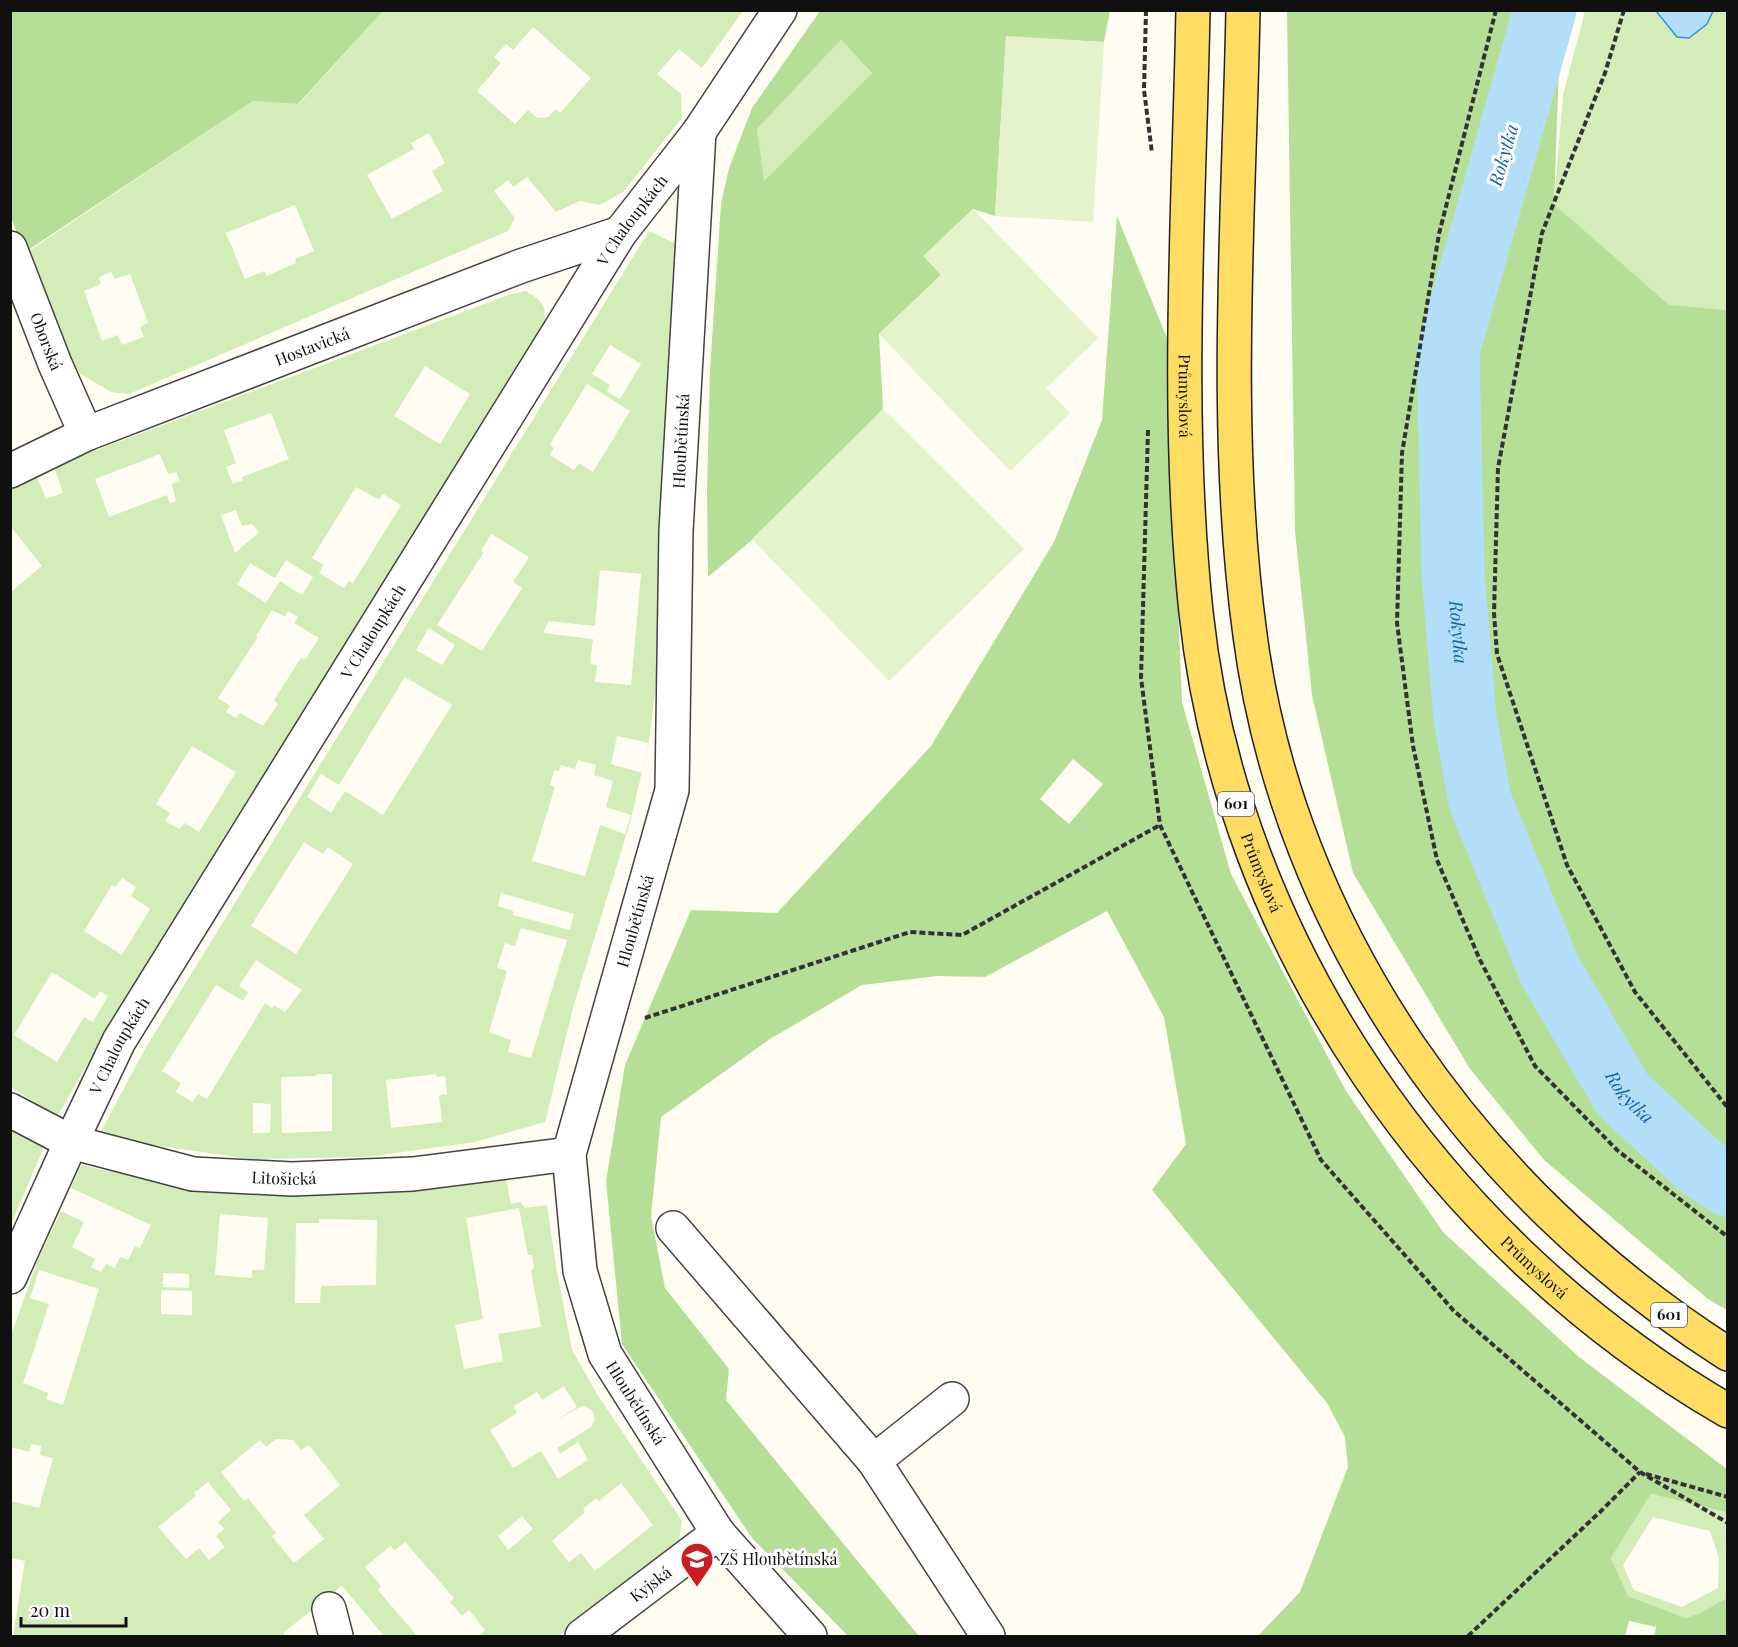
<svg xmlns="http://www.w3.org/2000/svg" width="1738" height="1647" viewBox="0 0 1738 1647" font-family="'Playfair Display',serif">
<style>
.green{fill:#d2edb8;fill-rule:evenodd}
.forest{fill:#b5df97;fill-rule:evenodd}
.pitch{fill:#e4f3cb}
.water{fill:#b3defa;stroke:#3592d6;stroke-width:1.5}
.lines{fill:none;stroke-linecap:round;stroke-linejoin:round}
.river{stroke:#b3defa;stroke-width:63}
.minor-casing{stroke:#434343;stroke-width:36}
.major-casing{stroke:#212121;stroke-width:36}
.path{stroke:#323232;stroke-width:4;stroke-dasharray:6 3;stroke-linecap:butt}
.minor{stroke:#fff;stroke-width:33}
.major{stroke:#ffdd62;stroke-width:33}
.labels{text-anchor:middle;stroke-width:6;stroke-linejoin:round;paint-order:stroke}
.shield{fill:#fff;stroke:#585858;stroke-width:1.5}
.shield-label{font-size:15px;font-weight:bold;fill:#101010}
.street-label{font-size:16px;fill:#101010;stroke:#fff}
.poi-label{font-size:16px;fill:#101010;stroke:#fff;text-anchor:start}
.water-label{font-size:18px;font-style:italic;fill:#0f63ab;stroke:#fff}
</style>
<rect width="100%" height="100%" fill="#fffdf2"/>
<!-- green -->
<g class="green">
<path d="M620,10L622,12L624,10L743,11L702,68L679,49L657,74L681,94L682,118L623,192L600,205L580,201L556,212L527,177L513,187L508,180L494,191L515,218L508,231L129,394L111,392L79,373L61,343L30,250L253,101L299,104L383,11ZM533,27L591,78L560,113L556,109L548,117L537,118L528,110L515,124L477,91L501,63L494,57L506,44L513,50ZM429,133L445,163L432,171L443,191L392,219L367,175L414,149L411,143ZM295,205L314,251L295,259L296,263L267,276L264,271L245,279L226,233ZM111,272L115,279L130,274L148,323L140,327L144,337L122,345L118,335L102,341L84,291L101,284L99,277Z"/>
<polygon points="1585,11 1656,11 1677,37 1707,24 1713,11 1727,11 1727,310 1669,306 1554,204 1563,95"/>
<polygon points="841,40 872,73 763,182 757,129"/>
<path d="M649,231L678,245L662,632L649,742L630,823L573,1008L545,1122L475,1142L367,1157L250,1159L98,1137L145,1049ZM610,345L641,364L620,399L607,391L610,385L592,374ZM587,384L630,411L593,472L579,463L574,470L550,455L554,448L550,444ZM491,534L529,557L513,582L522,588L482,651L437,625L484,552L481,551ZM600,570L641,574L631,685L595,682L597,665L590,664L593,639L543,633L549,621L595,626ZM429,628L455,645L442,665L416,650ZM405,677L452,705L383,815L345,791L331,813L307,797L321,774L339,785ZM617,736L649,743L642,773L611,764ZM578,760L596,765L594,775L613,781L606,807L631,815L625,834L600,825L585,876L532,861L555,787L550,785L554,770L559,771L561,765L575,769ZM304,842L323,854L328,847L353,864L296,954L251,926ZM501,893L574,914L570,930L513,915V911L498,906ZM521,928L567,940L531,1058L508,1052L511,1040L489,1032L507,971L497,968L505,943L515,946ZM256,960L302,990L285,1012L274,1005L272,1008L265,1003L207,1099L198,1094L192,1102L176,1092L181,1083L162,1071L216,985L243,1001L248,992L239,986ZM317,1074H332V1131L282,1133L281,1077L316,1076ZM436,1074L437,1077L445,1076L447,1094L439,1095L442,1122L391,1128L386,1080ZM253,1103L271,1104L270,1133H253Z"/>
<path d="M526,291C542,301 546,304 545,323L98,1045L57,1117L11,1087V592L42,566L11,527L10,487L35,472L46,499L63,493L54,466L508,295ZM425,366L470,394L440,444L394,416ZM271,413L289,459L242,477L243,480L233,484L226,467L236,463L224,430ZM160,454L168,474L176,472L180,481L172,484L176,501L170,503L167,495L109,517L95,479ZM356,487L379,500L383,494L401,505L353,583L349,581L344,588L319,573L324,565L312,558ZM236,510L242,526L252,524L259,532L235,553L221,515ZM286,560L313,577L302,595L280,581L266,603L237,584L250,563L275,578ZM272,610L285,617L288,611L298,617L294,623L319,638L305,660L301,658L274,700L278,704L263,726L240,713L236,718L226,712L230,706L218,698L258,637L256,636ZM192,746L236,772L199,832L185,823L179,829L165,821L170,813L156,804ZM122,878L136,887L131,896L150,909L122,955L84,931L112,885L116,887ZM52,972L95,999L100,991L108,996L93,1022L84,1017L57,1062L14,1035Z"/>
<polygon points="11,1127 44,1147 11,1224"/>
<path d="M81,1165L164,1183L504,1168L511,1204L520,1202L525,1208L547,1205L556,1266L572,1350L597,1394L682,1521L679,1540L559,1636H479L485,1630L469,1610L462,1616L450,1602L454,1598L405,1542L395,1550L390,1546L365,1567L381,1586L378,1590L417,1636H384L342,1586L283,1633L285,1636H13L25,1561L11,1558L10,1501L39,1508L53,1458L40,1455L41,1446L31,1444L29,1452L11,1447L10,1338L37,1262L61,1211L84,1222L72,1247L95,1259L91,1267L101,1272L106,1264L115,1268L120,1257L128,1260L135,1246L140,1248L151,1225L71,1188ZM519,1208L528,1255H532L534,1268L531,1270L541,1327L498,1334L503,1361L464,1369L455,1325L483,1319L466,1218ZM220,1214L268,1218L264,1270H252V1278L215,1275ZM319,1219L377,1220L376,1285L321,1286L320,1303H295L296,1223H319ZM39,1270L99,1289L63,1405L46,1399L48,1393L23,1383L49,1304L30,1298ZM163,1273L189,1274V1288L163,1287ZM161,1290L192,1291V1315L161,1314ZM564,1386L577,1407L555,1421L580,1407L584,1406L592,1410L595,1419L591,1427L557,1448L560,1454L578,1442L588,1460L558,1479L541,1451L513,1468L490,1430L517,1413L514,1406L537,1392L542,1400ZM276,1439L293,1440L301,1450L309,1445L340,1485L304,1515L324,1539L294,1563L272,1536L276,1533L248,1498L244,1501L221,1472L260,1440L266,1447ZM208,1482L231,1510L218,1522L224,1529L216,1536L225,1547L209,1560L199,1548L186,1559L158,1527L196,1496L194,1493ZM621,1483L653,1525L595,1571L581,1553L569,1562L552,1541L585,1512L583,1509L596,1498L599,1501ZM522,1516L533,1529L508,1550L498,1536Z"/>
<path d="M1651,1494L1727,1512V1598L1700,1613L1686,1618L1628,1596L1611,1558ZM1653,1517L1710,1531L1719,1558L1718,1588L1682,1607L1634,1590L1623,1565Z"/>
</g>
<!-- forest -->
<g class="forest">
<polygon points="10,11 383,11 298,104 253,101 25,252 11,218"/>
<path d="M820,11H1110L1104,42L1006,37L995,216L973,209L924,256L941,275L879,334L883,409L753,539L708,577L707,491L710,370L721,204L729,168L752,108ZM841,40L872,73L764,181L757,129Z"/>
<polygon points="1287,11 1561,11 1554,204 1669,305 1727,310 1727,1310 1708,1299 1544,1160 1470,1069 1353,873 1312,695 1295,531"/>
<path d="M1117,216L1167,338L1182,702L1231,874L1346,1091L1443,1232L1579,1357L1727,1469V1515L1726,1512L1651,1494L1611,1558L1628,1596L1686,1618L1700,1613L1727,1598V1636H1654L1656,1627L1629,1621L1625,1636H1258L1300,1592L1348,1467L1345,1437L1327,1403L1152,1190L1186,1144L1164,1017L1107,911L985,977L938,976L862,985L770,1039L661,1117L651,1216L665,1288L729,1369L726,1400L919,1636H848L752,1538L622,1344L606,1181L625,1065L691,910L777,913L931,746L1054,542L1102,420ZM1073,759L1103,784L1069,824L1040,799Z"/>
</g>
<!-- pitch -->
<g class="pitch">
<polygon points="1006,36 1104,42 1093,222 995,216"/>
<polygon points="973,209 1098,338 1046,388 1070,413 1010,471 879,334 941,275 923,256"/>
<polygon points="883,409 1024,549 889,681 752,539"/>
</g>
<!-- water -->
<polygon class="water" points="1656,11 1713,11 1707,24 1689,38 1677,37"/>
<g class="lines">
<!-- river -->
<path class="river" id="s1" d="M1545,10L1448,351L1453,573L1465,718L1480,801L1550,971L1623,1095L1702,1168L1728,1185"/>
<!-- minor casing -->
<g class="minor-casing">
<g id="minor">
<path id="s2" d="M699,132L676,531L672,790L569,1154L580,1271L605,1354L718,1533L810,1636"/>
<path id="s3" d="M10,248L55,364L86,434"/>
<path id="s4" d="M10,471L86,434L521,266L620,233"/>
<path id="s5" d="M10,1110L71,1142L193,1174L292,1179L413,1174L569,1154"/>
<polyline points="673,1228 874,1461 988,1636"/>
<path id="s6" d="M10,1277L71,1142L119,1041L620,233L699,132L780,10"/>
<polyline points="874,1461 952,1399"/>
<polyline points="329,1609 336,1636"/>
<path id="s7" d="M582,1636L718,1533"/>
</g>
</g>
<!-- major casing -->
<g class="major-casing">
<g id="major">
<path id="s8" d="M1193,10C1189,211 1175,413 1196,612C1231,944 1441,1245 1728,1411"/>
<path d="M1243,10C1239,217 1222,430 1250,635C1289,933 1476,1194 1728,1354"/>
</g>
</g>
<!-- path -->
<g class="path">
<polyline points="1146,10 1144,90 1152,153"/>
<polyline points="1496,10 1439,234 1402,453 1397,623 1413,746 1437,860 1480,960 1535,1066 1617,1150 1728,1237"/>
<polyline points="1624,10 1605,73 1542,233 1498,468 1494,613 1497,654 1567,865 1635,992 1728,1108"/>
<polyline points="1148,430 1141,678 1160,825 1321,1160 1454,1311 1640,1472 1728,1523"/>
<polyline points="645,1018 910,932 962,935 1160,825"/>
<polyline points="1646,1474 1728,1497"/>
<polyline points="1468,1636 1601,1511 1640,1472"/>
</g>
<!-- minor -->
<use href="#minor" class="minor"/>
<!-- major -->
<use href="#major" class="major"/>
</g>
<!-- icons -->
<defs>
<g id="school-pin" transform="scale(1.725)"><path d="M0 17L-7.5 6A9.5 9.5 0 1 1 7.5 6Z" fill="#ca1d21" stroke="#fff"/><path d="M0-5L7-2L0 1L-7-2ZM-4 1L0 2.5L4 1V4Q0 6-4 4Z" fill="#fff"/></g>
</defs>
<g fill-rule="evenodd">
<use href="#school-pin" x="697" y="1559"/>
</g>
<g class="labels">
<!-- shield labels -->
<g class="shield">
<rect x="1218" y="792" width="36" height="24" rx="4.5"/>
<rect x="1651" y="1303" width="36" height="24" rx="4.5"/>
</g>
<g class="shield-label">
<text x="1236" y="809">601</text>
<text x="1669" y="1320">601</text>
</g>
<!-- street labels -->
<g class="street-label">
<text dy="6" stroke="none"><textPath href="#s6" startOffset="1228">V Chaloupkách</textPath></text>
<text dy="6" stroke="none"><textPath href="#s3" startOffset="100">Oborská</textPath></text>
<text dy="6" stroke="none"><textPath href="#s4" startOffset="327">Hostavická</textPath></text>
<text dy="6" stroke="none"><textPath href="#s8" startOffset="386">Průmyslová</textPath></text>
<text transform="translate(681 441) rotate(-87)" y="6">Hloubětínská</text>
<text dy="6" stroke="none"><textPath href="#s6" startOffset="742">V Chaloupkách</textPath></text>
<text dy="6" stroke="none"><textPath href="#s8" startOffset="872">Průmyslová</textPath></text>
<text transform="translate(635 921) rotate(-74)" y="6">Hloubětínská</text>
<text dy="6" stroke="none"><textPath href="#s6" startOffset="256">V Chaloupkách</textPath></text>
<text dy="6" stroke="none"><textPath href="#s5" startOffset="286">Litošická</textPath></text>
<text dy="6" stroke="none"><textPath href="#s8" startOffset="1356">Průmyslová</textPath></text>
<text dy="6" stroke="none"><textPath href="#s2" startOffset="1299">Hloubětínská</textPath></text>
<text dy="6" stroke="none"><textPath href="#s7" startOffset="86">Kyjská</textPath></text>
</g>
<!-- poi labels -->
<g class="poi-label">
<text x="720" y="1565">ZŠ Hloubětínská</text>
</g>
<!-- water labels -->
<g class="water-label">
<text transform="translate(1504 155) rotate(-74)" y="6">Rokytka</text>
<text dy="6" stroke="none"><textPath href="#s1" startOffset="636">Rokytka</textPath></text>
<text dy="6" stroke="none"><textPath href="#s1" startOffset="1140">Rokytka</textPath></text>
</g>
</g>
<!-- border -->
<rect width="1738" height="1647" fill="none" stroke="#101010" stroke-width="24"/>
<!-- scale -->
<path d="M21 1617v9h105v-9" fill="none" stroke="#101010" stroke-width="3"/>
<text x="30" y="1617" font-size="18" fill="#101010" stroke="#ffffff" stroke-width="4.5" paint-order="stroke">20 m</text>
</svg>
